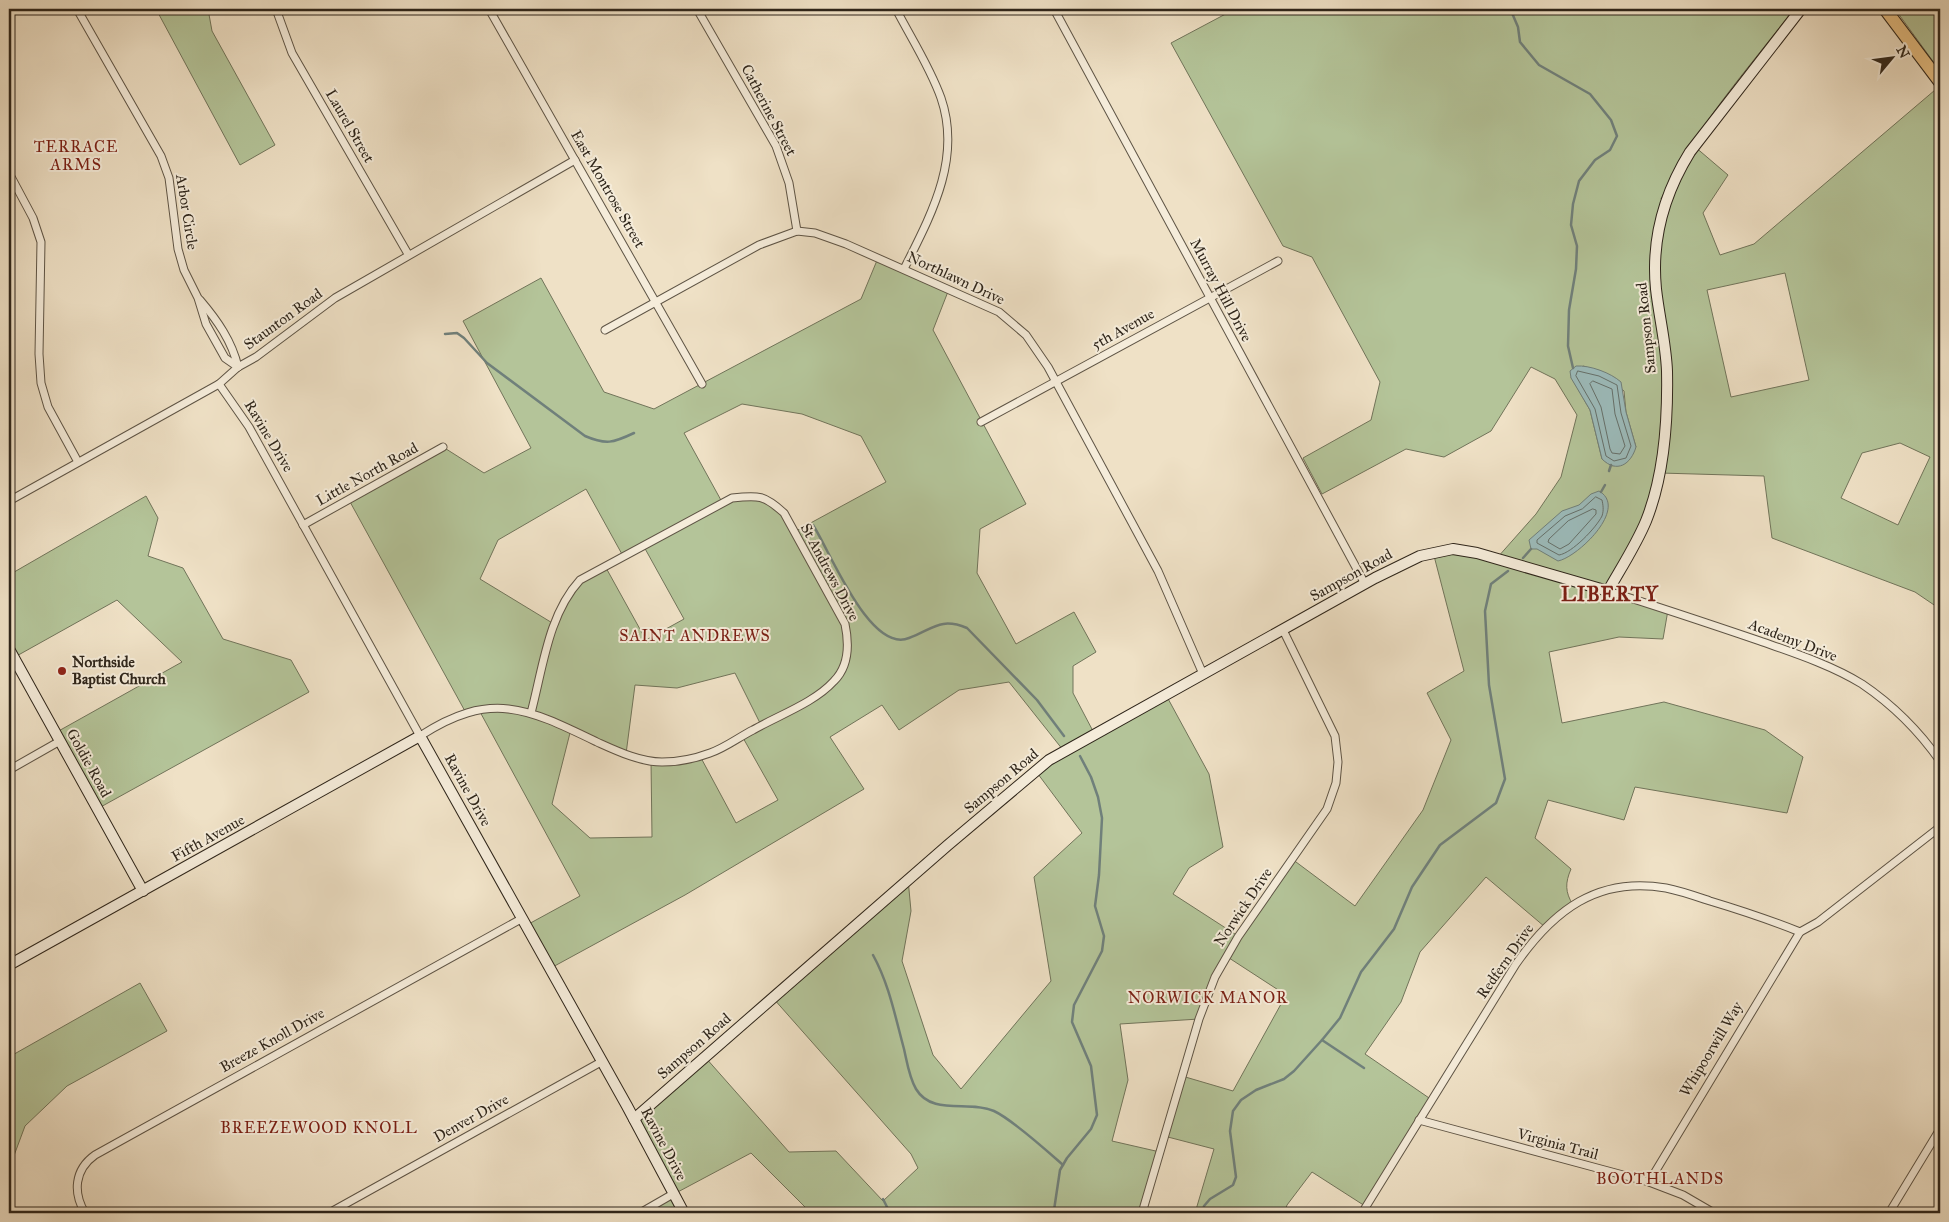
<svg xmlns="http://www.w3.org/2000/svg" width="1949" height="1222" viewBox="0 0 1949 1222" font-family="'IM FELL Great Primer',serif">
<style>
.green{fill:#b4c499;stroke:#71745a;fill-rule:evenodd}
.water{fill:#9cbcbc;stroke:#70807b}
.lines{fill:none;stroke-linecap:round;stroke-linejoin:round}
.shore{stroke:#65706b;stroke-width:1}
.stream{stroke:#70807b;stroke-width:2.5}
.street-casing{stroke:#5e5445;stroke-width:9}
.secondary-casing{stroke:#2e251a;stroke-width:12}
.highway-casing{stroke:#2e251a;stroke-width:14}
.street{stroke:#f5ecda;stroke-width:7}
.secondary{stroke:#f5ecda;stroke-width:10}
.highway{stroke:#e8c083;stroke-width:12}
.poi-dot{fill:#8f2418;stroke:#f5ecda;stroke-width:2}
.labels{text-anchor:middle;stroke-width:4;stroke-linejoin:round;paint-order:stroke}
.street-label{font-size:15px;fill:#2e251a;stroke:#f5ecda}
.poi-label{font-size:15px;font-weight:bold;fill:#2e251a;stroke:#f5ecda;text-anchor:start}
.neighbourhood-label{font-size:16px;letter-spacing:1px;fill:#7a1f14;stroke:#f5ecda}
.district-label{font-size:20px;font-weight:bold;letter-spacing:1px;fill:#7a1f14;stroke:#f5ecda}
</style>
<rect width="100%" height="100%" fill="#efe1c6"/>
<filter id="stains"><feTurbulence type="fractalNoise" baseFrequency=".004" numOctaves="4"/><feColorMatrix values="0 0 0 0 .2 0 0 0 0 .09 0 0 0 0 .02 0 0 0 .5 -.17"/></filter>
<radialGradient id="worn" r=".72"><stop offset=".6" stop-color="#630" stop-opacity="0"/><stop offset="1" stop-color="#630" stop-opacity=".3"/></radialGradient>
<!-- green -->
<g class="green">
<polygon points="156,9 208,9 212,31 275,145 240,165"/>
<path d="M1235,9H1794C1747,70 1694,129 1661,199L1694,146L1728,175L1703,213L1720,255L1754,244L1935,90L1940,97V609L1915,592L1772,538L1764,476L1660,473L1655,494L1611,591L1668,610L1663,639L1619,637L1549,652L1562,723L1664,702L1765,730L1803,757L1787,813L1635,787L1624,820L1548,800L1535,838L1571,869C1565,883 1565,892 1573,905L1545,927L1486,877L1420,952L1401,1002L1365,1054L1432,1100L1365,1206L1312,1172L1287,1205L1284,1213H1195L1214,1149L1164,1136L1182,1076L1233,1091L1286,995L1226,956L1199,1019L1120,1024L1128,1080L1112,1141L1160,1152L1142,1213H811L751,1153L674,1194L684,1213H640L673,1194L634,1119L705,1057L789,1152L836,1151L883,1201L918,1168L911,1154L773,998L908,879L911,911L902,961L933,1055L961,1089L1051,981L1034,877L1082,833L1035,770L1063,750L1009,682L959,690L899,730L882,705L830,737L864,789L685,895L549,969L525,926L580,896L479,710L466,713L349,500L443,447L484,473L531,448L463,321L541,278L604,392L654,409L861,299L878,258L949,289L933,330L1026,504L980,529L977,573L1016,644L1074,612L1096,652L1073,666V693L1094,733L1166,695L1209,774L1223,847L1189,868L1173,894L1238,936L1292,859L1355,906L1423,810L1451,740L1427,693L1464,671L1433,552L1497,558L1536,514L1561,477L1577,415L1555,379L1531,367L1491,431L1444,457L1406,449L1322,494L1303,458L1371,420L1380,382L1312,257L1283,246L1171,43ZM1785,273L1809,380L1731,397L1707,290ZM1583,366L1601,371L1624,391L1626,412L1636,447L1613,466L1602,459L1590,410L1571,377ZM742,404L802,414L861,436L886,482L794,532C765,495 770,492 722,502L684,433ZM1900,443L1930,457L1898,525L1841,498L1862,453ZM586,489L623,556L643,545L684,619L646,640L605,566L580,580L554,624L480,579L498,540ZM735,673L761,725L742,736L778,800L736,823L700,756L651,760L652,837L590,838L552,804L571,729L626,754L635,685L677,688Z"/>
<polygon points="1895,9 1930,9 1940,22 1940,71"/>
<polygon points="146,496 158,518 148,556 183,568 223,639 291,660 309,692 97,809 55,733 182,662 117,600 13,658 9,649 9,575"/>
<polygon points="140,983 167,1031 67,1086 25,1126 9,1169 9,1057"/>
</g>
<!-- water -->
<g class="water">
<path d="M1576,366C1590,365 1611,373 1621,382L1626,412L1636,447C1631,464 1617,474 1602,459L1590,410L1571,378L1570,371Z"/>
<path d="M1599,491C1629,508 1578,557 1558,561L1537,549H1531L1529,540L1562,511L1579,505L1591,494Z"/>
</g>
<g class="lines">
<!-- shore -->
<g class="shore">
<polygon points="1578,371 1599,376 1617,385 1621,413 1631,446 1626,458 1614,461 1606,456 1595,409 1576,376"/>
<polygon points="1593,381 1612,389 1615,414 1625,446 1620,454 1612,453 1610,449 1601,407 1590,384"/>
<path d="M1596,497L1602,500C1603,505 1604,510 1602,516C1596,528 1572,553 1559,555L1537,543V540L1565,516L1582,509Z"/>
<polygon points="1593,509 1596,510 1596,514 1569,544 1560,549 1548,542 1549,539 1568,521"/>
</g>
<!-- stream -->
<g class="stream">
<polyline points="1500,9 1512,13 1518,27 1520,42 1539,65 1590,94 1611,120 1617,136 1610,150 1595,160 1579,181 1573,204 1571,225 1577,246 1576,269 1569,310 1568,346 1573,368"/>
<path d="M445,334L457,333L464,338L487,363L585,436C606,445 613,443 634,433"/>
<polyline points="1609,471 1611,465"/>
<polyline points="1601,492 1605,485"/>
<path d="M813,525C830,551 870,654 909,638C933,629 940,617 967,628L1037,700L1064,736"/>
<polyline points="1523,558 1531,549"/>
<path d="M873,955C889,984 895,1016 904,1049C907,1062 909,1077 916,1089C932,1116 969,1100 994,1111C1013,1120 1046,1150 1063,1165"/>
<polyline points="1322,1040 1364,1068"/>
<polyline points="883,1199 890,1213"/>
<polyline points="1051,1213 1054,1210 1060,1170 1067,1158 1091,1129 1097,1115 1091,1066 1072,1022 1074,1005 1102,951 1104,936 1095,906 1099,875 1102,818 1098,797 1091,777 1080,756"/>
<polyline points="1203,1213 1204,1206 1210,1199 1233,1185 1236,1177 1230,1131 1233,1111 1241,1100 1256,1090 1284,1079 1294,1071 1322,1040 1340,1018 1361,972 1394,929 1412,887 1440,845 1496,803 1505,779 1489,685 1485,611 1491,584 1508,571"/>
</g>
<!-- street casing -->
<g class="street-casing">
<g id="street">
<polyline points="77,9 161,156 169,178 178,249 184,270 198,298 206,324 225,358 238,367"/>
<polyline points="276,9 292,53 408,254"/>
<polyline points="489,9 702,384"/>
<polyline points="697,9 776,146 789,183 797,231"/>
<path d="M896,9C911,38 930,67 941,98C962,159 931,215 904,269"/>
<polyline points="1054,9 1365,584"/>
<polyline points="9,173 33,218 41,242 39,354 41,383 48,407 78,462"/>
<path d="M200,300C217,320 232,341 238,367"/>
<polyline points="605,330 759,245 797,231 815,233 846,244 999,312 1026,335 1048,367 1158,571 1203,674"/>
<path d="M219,384L249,427L420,736C491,690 527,708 597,742C617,751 640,762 662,762C678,762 694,759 710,753C725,748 739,737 753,730C779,715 814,703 834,681C849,666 849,643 845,624L784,513C764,495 759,495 732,498L580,580C548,615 543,668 531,713"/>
<polyline points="981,422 1278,261"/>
<polyline points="9,501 219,384 238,367 256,357 335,298 575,160"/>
<polyline points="303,525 443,447"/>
<path d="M1608,591C1659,607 1710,624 1760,641C1794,653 1831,665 1862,684C1893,705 1919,731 1940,761"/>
<polyline points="9,770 60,741"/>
<polyline points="1419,1120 1649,1182 1683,1195 1714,1213"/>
<polyline points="1649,1182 1800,932"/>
<path d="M85,1213C73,1193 74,1170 95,1155L521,919"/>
<polyline points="329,1213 601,1062"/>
<polyline points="640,1213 673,1194"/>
<polyline points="1142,1213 1199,1019 1215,977 1238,937 1327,809 1336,783 1338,762 1335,736 1283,630"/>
<path d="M1362,1213L1516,964C1553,911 1597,876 1666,888C1681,891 1695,896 1710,901C1740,910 1770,920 1800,932L1818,922L1940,827"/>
<polyline points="1889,1213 1940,1129"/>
</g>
</g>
<!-- secondary casing -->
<g class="secondary-casing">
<g id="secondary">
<polyline points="9,649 143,891"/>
<polyline points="9,965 420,736 627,1106 684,1213"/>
<path d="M634,1119L948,845L1049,760L1375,578L1420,556L1453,549L1477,553L1608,591C1621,568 1636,545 1646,521C1664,476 1668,420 1667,371C1666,344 1659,316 1656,289C1651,238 1664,194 1690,152L1801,9"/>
</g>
</g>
<!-- highway casing -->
<g class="highway-casing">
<polyline id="highway" points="1885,9 1940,82"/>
</g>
<!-- street -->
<use href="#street" class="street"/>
<!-- secondary -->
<use href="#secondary" class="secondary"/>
<!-- highway -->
<use href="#highway" class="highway"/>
</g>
<!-- markers -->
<circle class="poi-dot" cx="62" cy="671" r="5"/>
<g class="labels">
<!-- street labels -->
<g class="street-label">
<text transform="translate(769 110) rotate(62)" y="5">Catherine Street</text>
<text transform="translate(350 126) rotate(60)" y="5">Laurel Street</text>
<text transform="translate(608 189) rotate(60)" y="5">East Montrose Street</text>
<text transform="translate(187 212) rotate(81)" y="5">Arbor Circle</text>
<text transform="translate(956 278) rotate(25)" y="5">Northlawn Drive</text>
<text transform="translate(1221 290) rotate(62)" y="5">Murray Hill Drive</text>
<text transform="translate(283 319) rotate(-36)" y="5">Staunton Road</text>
<text transform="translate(1646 328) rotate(-96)" y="5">Sampson Road</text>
<text transform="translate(1123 329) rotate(-29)" y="5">5th Avenue</text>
<text transform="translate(269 436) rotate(59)" y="5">Ravine Drive</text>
<text transform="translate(367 474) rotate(-29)" y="5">Little North Road</text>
<text transform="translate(830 572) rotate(62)" y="5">St Andrews Drive</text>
<text transform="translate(1351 575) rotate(-29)" y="5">Sampson Road</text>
<text transform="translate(1793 640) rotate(21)" y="5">Academy Drive</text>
<text transform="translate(89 763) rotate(61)" y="5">Goldie Road</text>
<text transform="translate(1001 781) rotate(-40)" y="5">Sampson Road</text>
<text transform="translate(468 790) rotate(61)" y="5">Ravine Drive</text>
<text transform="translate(208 838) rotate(-29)" y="5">Fifth Avenue</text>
<text transform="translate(1243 907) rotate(-56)" y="5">Norwick Drive</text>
<text transform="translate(1505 961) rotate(-55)" y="5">Redfern Drive</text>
<text transform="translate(272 1040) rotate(-29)" y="5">Breeze Knoll Drive</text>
<text transform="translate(694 1046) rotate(-41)" y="5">Sampson Road</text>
<text transform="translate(1711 1049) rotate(-59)" y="5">Whipoorwill Way</text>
<text transform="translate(471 1118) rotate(-29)" y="5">Denver Drive</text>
<text transform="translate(664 1144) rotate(62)" y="5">Ravine Drive</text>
<text transform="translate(1558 1144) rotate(15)" y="5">Virginia Trail</text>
</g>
<!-- poi labels -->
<g class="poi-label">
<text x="72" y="667">Northside<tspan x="72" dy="17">Baptist Church</tspan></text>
</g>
<!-- neighbourhood labels -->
<g class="neighbourhood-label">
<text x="76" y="152">TERRACE<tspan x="76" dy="18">ARMS</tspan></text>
<text x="695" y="641">SAINT ANDREWS</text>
<text x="1208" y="1003">NORWICK MANOR</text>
<text x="319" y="1133">BREEZEWOOD KNOLL</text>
<text x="1660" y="1184">BOOTHLANDS</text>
</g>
<!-- district labels -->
<g class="district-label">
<text x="1610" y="601">LIBERTY</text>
</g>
</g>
<!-- margin -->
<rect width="1949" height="1222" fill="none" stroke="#efe1c6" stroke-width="30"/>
<rect x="10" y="10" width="1929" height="1202" fill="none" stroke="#2e251a" stroke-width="2.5"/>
<rect x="15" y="15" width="1919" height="1192" fill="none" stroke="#2e251a"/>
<!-- north arrow -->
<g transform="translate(1892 58) rotate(61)" stroke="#f5ecda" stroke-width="4" paint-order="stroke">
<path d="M0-4L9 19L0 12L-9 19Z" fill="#2e251a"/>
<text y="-8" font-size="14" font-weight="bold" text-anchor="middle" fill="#2e251a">N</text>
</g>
<rect width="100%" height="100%" filter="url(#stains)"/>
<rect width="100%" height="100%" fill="url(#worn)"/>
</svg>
